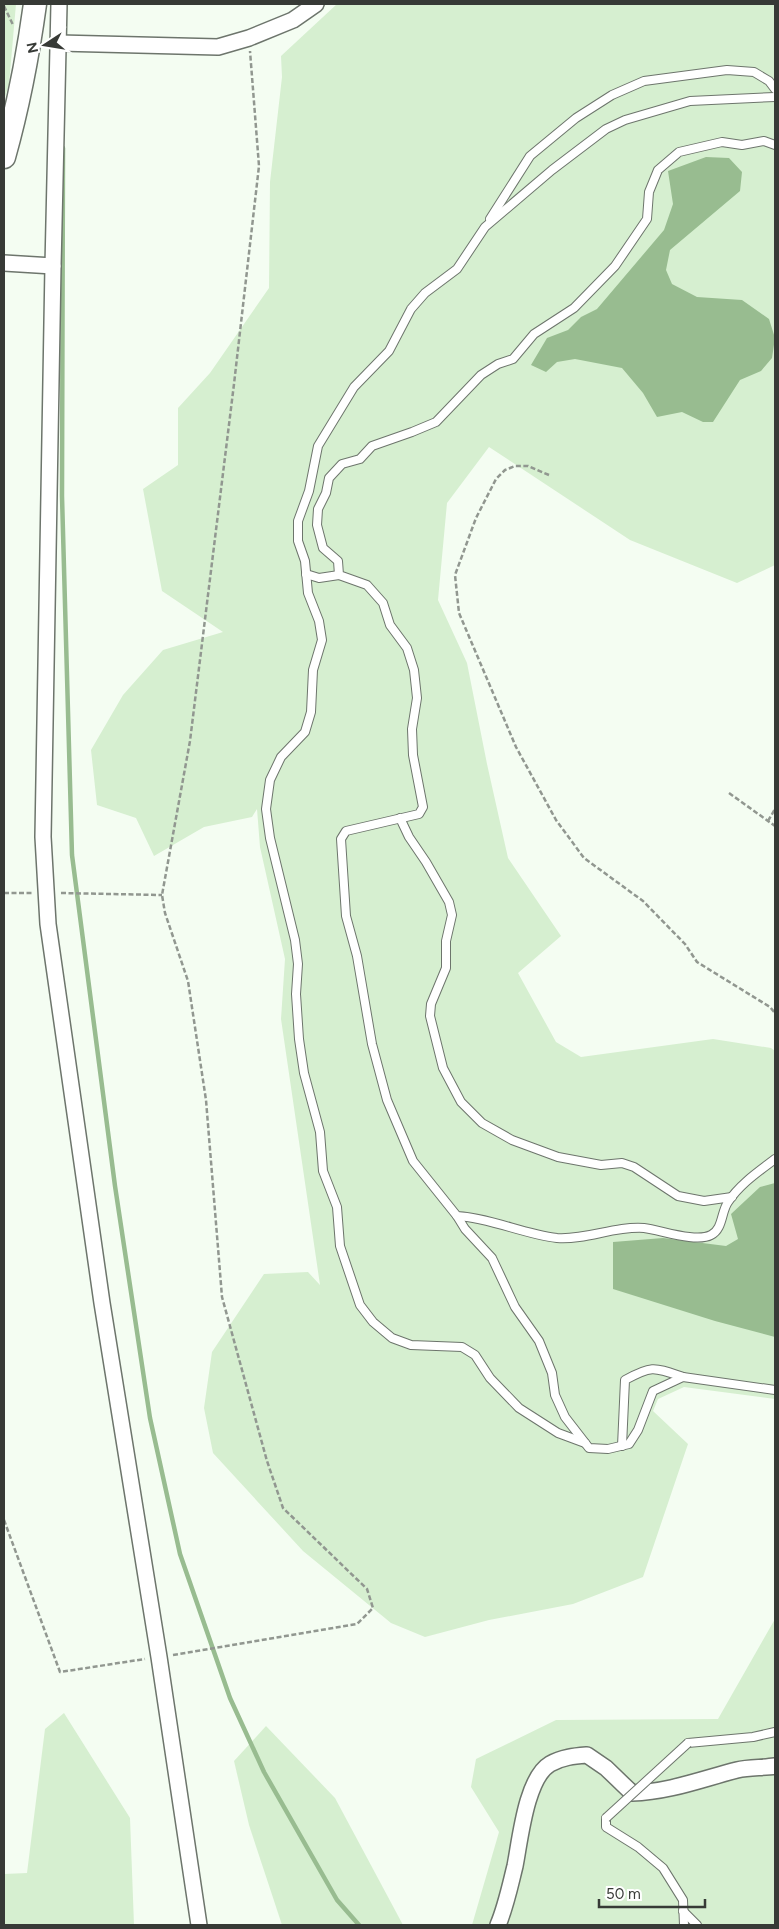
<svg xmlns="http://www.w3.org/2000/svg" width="779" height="1929" viewBox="0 0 779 1929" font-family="Figtree,sans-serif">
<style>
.green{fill:#d6efd0}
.water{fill:#98bc90}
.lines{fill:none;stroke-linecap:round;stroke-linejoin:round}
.stream{stroke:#98bc90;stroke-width:4.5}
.service-casing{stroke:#6d756c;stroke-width:10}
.minor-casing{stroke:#6d756c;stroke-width:18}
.secondary-casing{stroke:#6d756c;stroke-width:25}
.path{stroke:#919790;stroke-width:2.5;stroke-dasharray:5 2.5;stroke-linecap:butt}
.service{stroke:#fff;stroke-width:8}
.minor{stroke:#fff;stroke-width:15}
.secondary{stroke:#fff;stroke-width:22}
.service-bridge-casing{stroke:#6d756c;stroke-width:10;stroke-linecap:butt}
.service-bridge{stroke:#fff;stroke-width:8}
</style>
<rect width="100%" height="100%" fill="#f4fdf2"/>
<!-- green -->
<g class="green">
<polygon points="4,4 16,4 9,84 4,100"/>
<polygon points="337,4 775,4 775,565 737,583 630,540 489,447 447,503 438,600 467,663 487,764 508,858 561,936 518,973 556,1042 581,1057 713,1039 771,1048 775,1051 775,1399 684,1387 658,1399 653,1411 688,1444 643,1577 573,1604 489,1620 425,1637 391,1623 303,1551 213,1453 204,1408 212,1352 264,1274 308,1272 320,1285 281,1019 285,959 260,847 257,809 252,817 204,827 154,856 136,818 97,805 91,750 123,695 163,650 223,632 162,591 143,489 178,465 178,408 210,373 269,288 270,182 282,77 281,56"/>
<polygon points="775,1619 775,1925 472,1925 499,1832 471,1787 476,1759 556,1720 718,1719"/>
<polygon points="64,1713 130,1818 134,1925 4,1925 4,1874 27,1873 45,1729"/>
<polygon points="266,1726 335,1798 403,1925 282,1925 249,1825 234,1761"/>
</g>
<!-- water -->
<g class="water">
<polygon points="706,157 729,158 742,172 740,191 670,250 666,270 672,284 697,297 742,300 769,319 775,338 772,358 761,371 740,380 713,422 703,422 682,412 657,417 643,393 622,368 575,359 557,362 546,372 531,365 547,338 568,330 581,317 597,309 664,230 673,204 668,171"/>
<polygon points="775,1183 775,1337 715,1321 613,1289 613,1242 663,1238 726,1246 738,1239 731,1214 760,1187"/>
</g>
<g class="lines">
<!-- stream -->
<polyline class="stream" points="63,148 62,496 72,855 115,1186 150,1418 180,1554 230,1698 264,1772 337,1900 359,1925"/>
<!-- service casing -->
<g class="service-casing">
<g id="service">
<path d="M775,145L764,141L742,145L722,142L679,152L658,170L649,192L647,219L615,266L574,308L534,334L513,359L498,364L481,375L436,422L412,432L372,446L360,459L342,464L329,478L326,493L318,509L317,525L323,548L338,561L339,575L367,585L383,603L390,625L407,648L414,670L417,698L412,729L413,755L423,807L419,814L346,831L341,839L346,916L357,956L372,1044L387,1100L413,1161L457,1216C491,1218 523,1234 557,1238C587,1240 614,1226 644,1228C661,1230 696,1243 711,1235C723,1229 721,1212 728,1202C740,1184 758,1172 775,1159"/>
<polyline points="490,219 530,156 576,118 612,95 644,81 727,70 754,72 769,81 775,89"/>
<polyline points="306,574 319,578 339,575"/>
<polyline points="400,818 409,837 426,862 449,902 452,915 446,941 446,968 431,1004 430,1016 443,1068 461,1102 482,1123 512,1140 558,1157 601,1165 622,1163 634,1167 678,1196 704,1201 732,1197"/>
<polyline points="457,1216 465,1229 492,1258 515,1307 539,1341 552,1373 555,1395 565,1417 589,1448 608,1449 629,1444 638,1430 653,1391 683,1377 775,1390"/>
<polyline points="585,1443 558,1433 519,1408 490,1378 475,1355 462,1347 411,1345 392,1338 373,1322 360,1305 340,1246 337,1207 323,1171 320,1132 304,1073 299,1039 296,994 298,964 295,940 270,838 266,809 270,780 281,757 305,732 311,712 313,670 322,640 319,621 308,593 305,561 298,541 298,521 309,491 318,446 354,387 389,351 411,309 425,293 457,269 485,227 552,170 606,129 625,120 690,101 775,97"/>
<path d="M622,1446L625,1380C652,1365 654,1367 683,1377"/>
<polyline points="688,1743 753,1737 775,1732"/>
<polyline points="606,1818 606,1827 638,1847 663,1868 683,1900 684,1925"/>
<polyline points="683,1911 697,1925"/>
</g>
</g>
<!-- minor casing -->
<g class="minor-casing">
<g id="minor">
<polyline points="59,4 53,266 43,837 48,924 102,1303 159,1657 199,1925"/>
<polyline points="59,43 218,47 249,38 293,20 316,4"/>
<polyline points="4,263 53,266"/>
<path d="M498,1925C506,1906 510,1886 515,1866C520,1841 526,1778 550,1764C562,1757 575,1756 587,1755L606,1768L632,1793C669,1792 702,1779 737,1770C749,1767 763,1768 775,1766"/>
</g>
</g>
<!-- secondary casing -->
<g class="secondary-casing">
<path id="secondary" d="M4,157C18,107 28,55 35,4"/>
</g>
<!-- path -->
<g class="path">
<polyline points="4,6 13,25"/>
<polyline points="549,475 528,466 515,466 505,470 496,479 476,518 455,575 459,613 516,747 556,820 584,858 643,901 685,944 697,962 770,1007 775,1013"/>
<polyline points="729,793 775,826"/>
<polyline points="768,821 775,809"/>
<polyline points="4,893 33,893"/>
<polyline points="61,893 162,895"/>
<polyline points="4,1520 60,1672 145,1659"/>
<polyline points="173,1655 357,1624 373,1608 367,1589 283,1508 267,1461 222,1297 206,1100 188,981 165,913 162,895 190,741 234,384 259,166 250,51"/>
</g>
<!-- service -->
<use href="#service" class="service"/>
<!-- minor -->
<use href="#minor" class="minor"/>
<!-- secondary -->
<use href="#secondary" class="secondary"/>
<!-- service-bridge casing -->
<g class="service-bridge-casing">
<polyline id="service-bridge" points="606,1818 688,1743"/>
</g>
<!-- service-bridge -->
<use href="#service-bridge" class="service-bridge"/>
</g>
<!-- border -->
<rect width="779" height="1929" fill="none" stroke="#373a36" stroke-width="10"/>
<!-- north arrow -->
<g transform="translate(45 45) rotate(258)" stroke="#ffffff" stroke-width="4" paint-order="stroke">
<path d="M0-4L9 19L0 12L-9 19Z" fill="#373a36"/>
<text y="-8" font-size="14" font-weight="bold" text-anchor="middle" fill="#373a36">N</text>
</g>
<!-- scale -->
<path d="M599 1899v8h106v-8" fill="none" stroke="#373a36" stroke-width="2.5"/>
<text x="606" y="1899" font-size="15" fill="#373a36" stroke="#ffffff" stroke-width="4" paint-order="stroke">50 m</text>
</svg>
